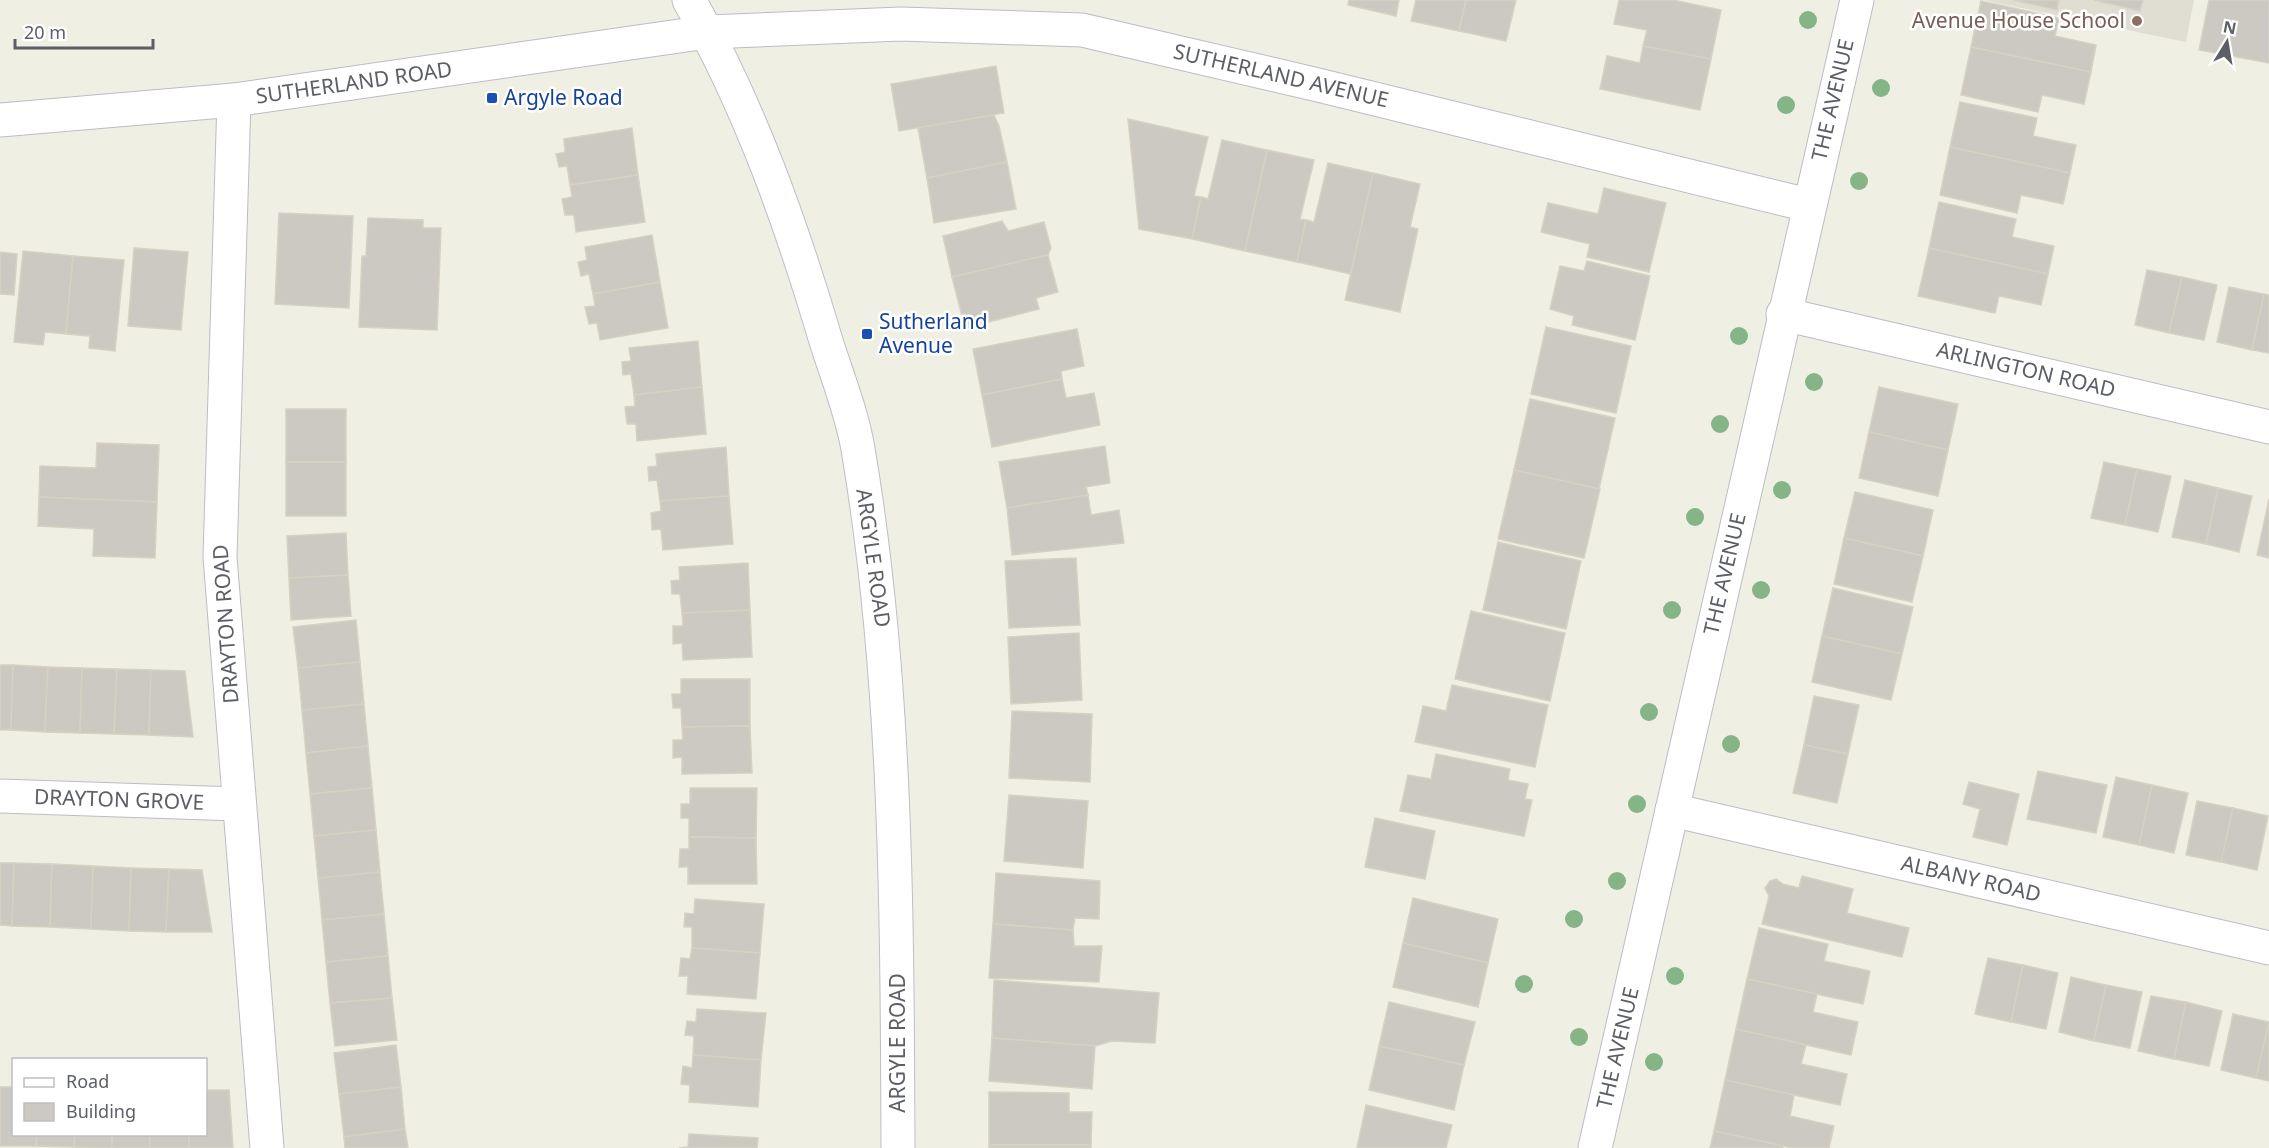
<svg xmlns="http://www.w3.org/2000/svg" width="2269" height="1148" viewBox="0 0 2269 1148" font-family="'Noto Sans',sans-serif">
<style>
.education{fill:#e0ded3}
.building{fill:#cbc9c1;stroke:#d5d2c2;stroke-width:1.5}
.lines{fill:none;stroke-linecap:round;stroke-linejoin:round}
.street-casing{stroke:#bcbdc4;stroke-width:35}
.secondary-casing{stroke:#bcbfc6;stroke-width:35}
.street{stroke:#fff;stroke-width:33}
.secondary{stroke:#fff;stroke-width:33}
.tree{fill:#85b487}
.education-dot{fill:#8d6e63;stroke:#fff;stroke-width:2}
.transit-dot{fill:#1a4fb4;stroke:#fff;stroke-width:2}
.labels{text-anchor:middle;stroke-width:5;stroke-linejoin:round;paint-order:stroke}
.education-label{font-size:21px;fill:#785e54;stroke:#fff;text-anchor:end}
.street-label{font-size:21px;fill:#5c5f66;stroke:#fff}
.transit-label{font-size:21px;fill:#164399;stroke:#fff;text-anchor:start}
</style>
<rect width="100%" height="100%" fill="#f0efe4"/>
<!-- education -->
<polygon class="education" points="1983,0 2194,0 2186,42"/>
<!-- building -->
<g class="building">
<polygon points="1349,0 1399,0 1396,16 1348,5"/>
<polygon points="1416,0 1466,0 1459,31 1411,21"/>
<polygon points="1466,0 1516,0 1506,41 1459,31"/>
<polygon points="1619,0 1673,0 1721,10 1711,59 1643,46 1647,30 1614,24"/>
<polygon points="2013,0 2059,0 2057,10"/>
<polygon points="2094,0 2143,0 2140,11"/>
<polygon points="2209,0 2269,0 2269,63 2199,50"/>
<polygon points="1981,1 2059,18 2055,36 2096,45 2091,72 1971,47"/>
<polygon points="1643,46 1711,59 1700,110 1600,89 1607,56 1640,63"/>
<polygon points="1971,47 2091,72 2084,104 2042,95 2038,112 1961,95"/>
<polygon points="996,66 1004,113 899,131 891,84"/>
<polygon points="1960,102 2037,118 2033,136 2076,145 2070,173 1950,147"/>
<polygon points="994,115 999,126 1007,162 927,178 918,128"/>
<polygon points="1128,119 1208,137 1194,196 1201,197 1192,239 1139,229"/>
<polygon points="632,128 638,175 570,185 567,166 559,167 556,154 565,152 564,139"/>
<polygon points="1222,140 1267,150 1245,251 1192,239 1201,197 1208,199"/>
<polygon points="1950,147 2070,173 2063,204 2021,195 2017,213 1940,195"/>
<polygon points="1267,150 1314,160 1300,219 1306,220 1297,262 1245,251"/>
<polygon points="1007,162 1016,209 934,223 927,178"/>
<polygon points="1328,163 1373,173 1351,274 1297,262 1306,220 1314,222"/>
<polygon points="1373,173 1420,184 1410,227 1418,229 1400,312 1345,300"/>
<polygon points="638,175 645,222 576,232 574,215 565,215 562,199 572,197 570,185"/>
<polygon points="1604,188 1666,203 1649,272 1587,257 1590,244 1541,232 1548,203 1598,214"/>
<polygon points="1939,202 2016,219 2012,237 2054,246 2048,274 1929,248"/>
<polygon points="279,213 353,216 349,308 275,304"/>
<polygon points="368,218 423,220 423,228 441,228 437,330 359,327 362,256 366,256"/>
<polygon points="1002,221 1008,231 1044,222 1051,248 1048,255 952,277 943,236"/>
<polygon points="652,235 660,282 593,294 589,274 581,276 578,262 587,260 585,247"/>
<polygon points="134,248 188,252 181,330 128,326"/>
<polygon points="1929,248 2048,274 2041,305 1999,296 1995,313 1918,296"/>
<polygon points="23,251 73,256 66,334 45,332 43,345 14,342"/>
<polygon points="0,252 17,254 14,295 0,294"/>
<polygon points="1048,255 1058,292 1036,298 1039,309 965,328 952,277"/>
<polygon points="73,256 124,260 115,351 89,348 90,336 66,334"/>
<polygon points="1587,261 1650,276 1635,340 1572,325 1574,316 1550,309 1560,266 1584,271"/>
<polygon points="2147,270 2182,277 2169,333 2135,325"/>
<polygon points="2182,277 2217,285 2204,340 2169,333"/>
<polygon points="660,282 668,328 600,340 597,323 589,324 585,307 595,306 593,294"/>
<polygon points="2229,287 2264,294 2252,350 2217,342"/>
<polygon points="2264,294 2269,295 2269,353 2252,350"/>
<polygon points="1546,327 1631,346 1616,413 1531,394"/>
<polygon points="1077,329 1084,366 1061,371 1062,379 982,395 973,349"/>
<polygon points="698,341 702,387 634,395 631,374 623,375 622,362 631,361 629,348"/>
<polygon points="1062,379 1066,398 1094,393 1100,425 992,447 982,395"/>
<polygon points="702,387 706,434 637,441 636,424 627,424 625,407 635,406 634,395"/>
<polygon points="1879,387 1958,404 1948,450 1869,432"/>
<polygon points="1530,399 1615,418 1599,489 1514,470"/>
<rect x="286" y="409" width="60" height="53"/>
<polygon points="1869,432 1948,450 1938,496 1859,478"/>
<polygon points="97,443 159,445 157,502 39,497 40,466 96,468"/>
<polygon points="1105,446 1110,483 1086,487 1088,495 1007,508 999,462"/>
<polygon points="726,447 729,496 660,501 657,480 649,481 648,467 657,466 656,454"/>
<rect x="286" y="462" width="60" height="54"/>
<polygon points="2104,462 2137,469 2125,525 2091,518"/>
<polygon points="2137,469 2171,476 2158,532 2125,525"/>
<polygon points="1514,470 1600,489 1584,558 1498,539"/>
<polygon points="2185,480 2218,488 2206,544 2172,537"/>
<polygon points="2218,488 2252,496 2239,552 2206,544"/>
<polygon points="1855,492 1933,510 1923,556 1844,538"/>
<polygon points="1088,495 1091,515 1119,510 1124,543 1012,555 1007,508"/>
<polygon points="729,496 733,544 663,550 661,529 652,530 651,513 661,511 660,501"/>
<polygon points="39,497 157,502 155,558 93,556 94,529 38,526"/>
<polygon points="2269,499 2269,558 2257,555"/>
<polygon points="346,533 348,575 289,578 287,536"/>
<polygon points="1844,538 1923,556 1912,602 1834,584"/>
<polygon points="1498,542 1581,561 1566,629 1483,610"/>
<polygon points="1076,558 1080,625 1009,628 1005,561"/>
<polygon points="748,563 750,610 682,613 680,594 672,594 671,581 680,580 679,567"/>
<polygon points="348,575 351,616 291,620 289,578"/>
<polygon points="1833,588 1913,607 1902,654 1822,636"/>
<polygon points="750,610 752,657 683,660 682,643 673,644 673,626 683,626 682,613"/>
<polygon points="1471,611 1565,633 1550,701 1455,679"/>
<polygon points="356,620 360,662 298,668 293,627"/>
<polygon points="1079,633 1082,700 1011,704 1008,637"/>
<polygon points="1822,636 1902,654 1891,700 1812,682"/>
<polygon points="360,662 364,704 302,710 298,668"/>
<polygon points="0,665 13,665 11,730 0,730"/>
<polygon points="13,665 48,667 45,732 11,730"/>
<polygon points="48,667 82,668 80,733 45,732"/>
<polygon points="82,668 117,669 114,734 80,733"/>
<polygon points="117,669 151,670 149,735 114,734"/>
<polygon points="151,670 185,671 193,737 149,735"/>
<polygon points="681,679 750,679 750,726 682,727 681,708 673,708 672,694 681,694"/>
<polygon points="1452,685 1548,705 1535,767 1415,742 1423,706 1446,711"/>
<polygon points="1814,696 1859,705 1848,754 1804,745"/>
<polygon points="364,704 368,746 306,753 302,710"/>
<polygon points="1012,711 1092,714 1090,782 1009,778"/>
<polygon points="750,726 752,773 682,774 682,757 673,758 673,740 683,740 682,727"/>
<polygon points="1804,745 1848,754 1837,803 1793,793"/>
<polygon points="368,746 372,788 310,794 306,753"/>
<polygon points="1436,754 1510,769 1508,780 1528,784 1525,799 1532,800 1524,836 1400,811 1408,775 1431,779"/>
<polygon points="2038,771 2107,785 2096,833 2027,819"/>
<polygon points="2116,777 2152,785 2139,845 2103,837"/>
<polygon points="1969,782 2019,794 2007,845 1973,837 1980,809 1963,804"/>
<polygon points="2152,785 2188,793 2174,853 2139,845"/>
<polygon points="372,788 376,830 314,836 310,794"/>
<polygon points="690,788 757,788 756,838 689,837 689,818 681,818 681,804 690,804"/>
<polygon points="1009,795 1088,801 1083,868 1004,861"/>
<polygon points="2197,801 2233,808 2221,862 2186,855"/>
<polygon points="2233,808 2268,816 2257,870 2221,862"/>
<polygon points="1375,818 1435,831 1425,879 1365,867"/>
<polygon points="376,830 380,872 318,878 314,836"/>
<polygon points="689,837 756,838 757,884 688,884 688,867 679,867 680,849 689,849"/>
<polygon points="0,863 14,863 12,926 0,925"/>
<polygon points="14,863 52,864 50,927 12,926"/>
<polygon points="52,864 93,866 91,929 50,927"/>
<polygon points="93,866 131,868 129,931 91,929"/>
<polygon points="131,868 169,869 166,932 129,931"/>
<polygon points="169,869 202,870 212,932 166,932"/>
<polygon points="380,872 384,914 322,920 318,878"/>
<polygon points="996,873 1100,881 1099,919 1075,918 1073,930 993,924"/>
<polygon points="1802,876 1853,889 1847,913 1909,928 1902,957 1762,924 1769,896 1765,888 1770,881 1776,879 1783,884 1799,888"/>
<polygon points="1413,898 1498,919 1488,963 1403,943"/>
<polygon points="695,899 764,904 760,953 692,948 692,927 684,927 685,913 694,914"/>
<polygon points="384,914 388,956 326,962 322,920"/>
<polygon points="993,924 1073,930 1074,946 1102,946 1099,982 989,978"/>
<polygon points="1759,928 1828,944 1824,961 1870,971 1863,1004 1747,979"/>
<polygon points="1403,943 1488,963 1478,1007 1393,987"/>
<polygon points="692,948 760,953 756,999 687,994 688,976 679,976 681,958 690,959"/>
<polygon points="388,956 392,998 330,1003 326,962"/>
<polygon points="1988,958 2023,965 2011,1022 1975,1014"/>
<polygon points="2023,965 2058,973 2046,1029 2011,1022"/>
<polygon points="2071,977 2106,985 2094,1041 2059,1032"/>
<polygon points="1747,979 1817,994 1813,1012 1858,1022 1851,1055 1736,1029"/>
<polygon points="994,980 1159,993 1155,1043 1112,1041 1095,1046 992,1038"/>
<polygon points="2106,985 2142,992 2130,1048 2094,1041"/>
<polygon points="2151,996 2186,1002 2174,1059 2138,1051"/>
<polygon points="392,998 397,1040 335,1046 330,1003"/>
<polygon points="1389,1002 1475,1022 1464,1065 1379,1046"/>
<polygon points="2186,1002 2222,1011 2209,1066 2174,1059"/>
<polygon points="697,1009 766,1013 761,1060 693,1055 694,1036 685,1035 687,1021 696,1022"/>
<polygon points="2233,1014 2269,1022 2256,1078 2221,1070"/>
<polygon points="2269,1022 2269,1081 2256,1078"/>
<polygon points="1736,1029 1806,1045 1801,1064 1847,1074 1840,1105 1725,1080"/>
<polygon points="992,1038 1095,1046 1092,1089 989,1081"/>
<polygon points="396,1045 401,1087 339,1094 334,1053"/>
<polygon points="1379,1046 1464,1065 1454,1110 1369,1090"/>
<polygon points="693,1055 761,1060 758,1107 689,1102 690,1085 681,1084 683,1066 692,1068"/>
<polygon points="1725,1080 1794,1095 1790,1116 1834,1126 1829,1148 1792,1148 1714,1131"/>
<polygon points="0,1087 14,1087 14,1134 37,1134 36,1146 0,1146"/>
<polygon points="401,1087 405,1129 344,1137 339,1094"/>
<polygon points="206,1090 229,1090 233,1148 189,1148 189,1134 206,1134"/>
<polygon points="989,1092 1069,1093 1069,1112 1092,1112 1091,1145 989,1145"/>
<polygon points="1366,1105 1452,1125 1446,1148 1357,1148"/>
<polygon points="405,1129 408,1148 345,1148 344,1137"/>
<polygon points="1714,1131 1783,1146 1783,1148 1710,1148"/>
<polygon points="37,1134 75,1134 74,1147 36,1146"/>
<polygon points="75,1134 112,1134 112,1148 74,1147"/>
<rect x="112" y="1134" width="38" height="14"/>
<rect x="150" y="1134" width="39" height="14"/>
<polygon points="689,1134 758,1138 757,1148 679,1148 688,1147"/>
<rect x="989" y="1145" width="102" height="3"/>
</g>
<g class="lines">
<!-- street casing -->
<g class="street-casing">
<g id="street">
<polyline points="234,100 220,557 267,1148"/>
<polyline points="0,120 234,100 707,32 901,24 1082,30 1318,85 1808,205"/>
<polyline points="1783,314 2269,427"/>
<polyline points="0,796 238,804"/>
<polyline points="1672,810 2269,948"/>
<polyline points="1595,1148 1857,0"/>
</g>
</g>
<!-- secondary casing -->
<g class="secondary-casing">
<path id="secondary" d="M689,0C750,107 791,223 826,341C837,376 852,413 858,449C897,679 897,915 898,1148"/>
</g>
<!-- street -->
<use href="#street" class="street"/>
<!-- secondary -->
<use href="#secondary" class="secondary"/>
</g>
<!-- trees -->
<g class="tree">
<circle cx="1808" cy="20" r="9"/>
<circle cx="1881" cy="88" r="9"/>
<circle cx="1786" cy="105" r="9"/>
<circle cx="1859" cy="181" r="9"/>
<circle cx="1739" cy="336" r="9"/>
<circle cx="1814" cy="382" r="9"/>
<circle cx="1720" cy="424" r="9"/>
<circle cx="1782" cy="490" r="9"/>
<circle cx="1695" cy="517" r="9"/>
<circle cx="1761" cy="590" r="9"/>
<circle cx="1672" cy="610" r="9"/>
<circle cx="1649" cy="712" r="9"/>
<circle cx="1731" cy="744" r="9"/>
<circle cx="1637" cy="804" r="9"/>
<circle cx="1617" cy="881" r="9"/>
<circle cx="1574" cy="919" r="9"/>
<circle cx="1675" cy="976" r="9"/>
<circle cx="1524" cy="984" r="9"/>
<circle cx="1579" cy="1037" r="9"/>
<circle cx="1654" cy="1062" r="9"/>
</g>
<!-- markers -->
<circle class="education-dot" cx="2137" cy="21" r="6"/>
<g class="transit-dot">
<rect x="486" y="92" width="12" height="12" rx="3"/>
<rect x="861" y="328" width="12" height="12" rx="3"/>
</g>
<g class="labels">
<!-- education labels -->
<g class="education-label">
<text x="2125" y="28">Avenue House School</text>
</g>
<!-- street labels -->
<g class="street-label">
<text transform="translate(1281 76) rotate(13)" y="7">SUTHERLAND AVENUE</text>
<text transform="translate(354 83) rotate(-8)" y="7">SUTHERLAND ROAD</text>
<text transform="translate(1833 100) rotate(-77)" y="7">THE AVENUE</text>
<text transform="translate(2026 370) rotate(13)" y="7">ARLINGTON ROAD</text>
<text transform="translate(873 558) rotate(82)" y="7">ARGYLE ROAD</text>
<text transform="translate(1725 574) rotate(-77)" y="7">THE AVENUE</text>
<text transform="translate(226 624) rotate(-94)" y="7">DRAYTON ROAD</text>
<text transform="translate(119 800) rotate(2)" y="7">DRAYTON GROVE</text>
<text transform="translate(1971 879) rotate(13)" y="7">ALBANY ROAD</text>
<text transform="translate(898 1043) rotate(-90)" y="7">ARGYLE ROAD</text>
<text transform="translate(1618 1048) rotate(-77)" y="7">THE AVENUE</text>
</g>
<!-- transit labels -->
<g class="transit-label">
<text x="504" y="105">Argyle Road</text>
<text x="879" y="329">Sutherland<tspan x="879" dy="24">Avenue</tspan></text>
</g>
</g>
<!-- legend -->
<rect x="12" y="1058" width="195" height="78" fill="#ffffff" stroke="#bebfc2" stroke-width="1.5"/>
<rect x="24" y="1078" width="30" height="9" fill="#ffffff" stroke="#bebfc2" stroke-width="1.5"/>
<text x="66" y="1088" font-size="18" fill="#5c5f66">Road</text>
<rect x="24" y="1103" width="30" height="18" fill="#cbc9c1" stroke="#bebfc2" stroke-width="1.5"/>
<text x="66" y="1118" font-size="18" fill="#5c5f66">Building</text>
<!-- north arrow -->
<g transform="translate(2227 42) rotate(11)" stroke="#ffffff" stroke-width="4.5" paint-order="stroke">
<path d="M0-4.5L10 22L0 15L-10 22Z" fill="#5c5f66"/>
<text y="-9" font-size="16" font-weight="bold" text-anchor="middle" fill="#5c5f66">N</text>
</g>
<!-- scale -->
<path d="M15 39v9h138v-9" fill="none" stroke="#5c5f66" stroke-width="3"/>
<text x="24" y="39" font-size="18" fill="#5c5f66" stroke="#ffffff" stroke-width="4.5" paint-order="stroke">20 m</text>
</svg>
